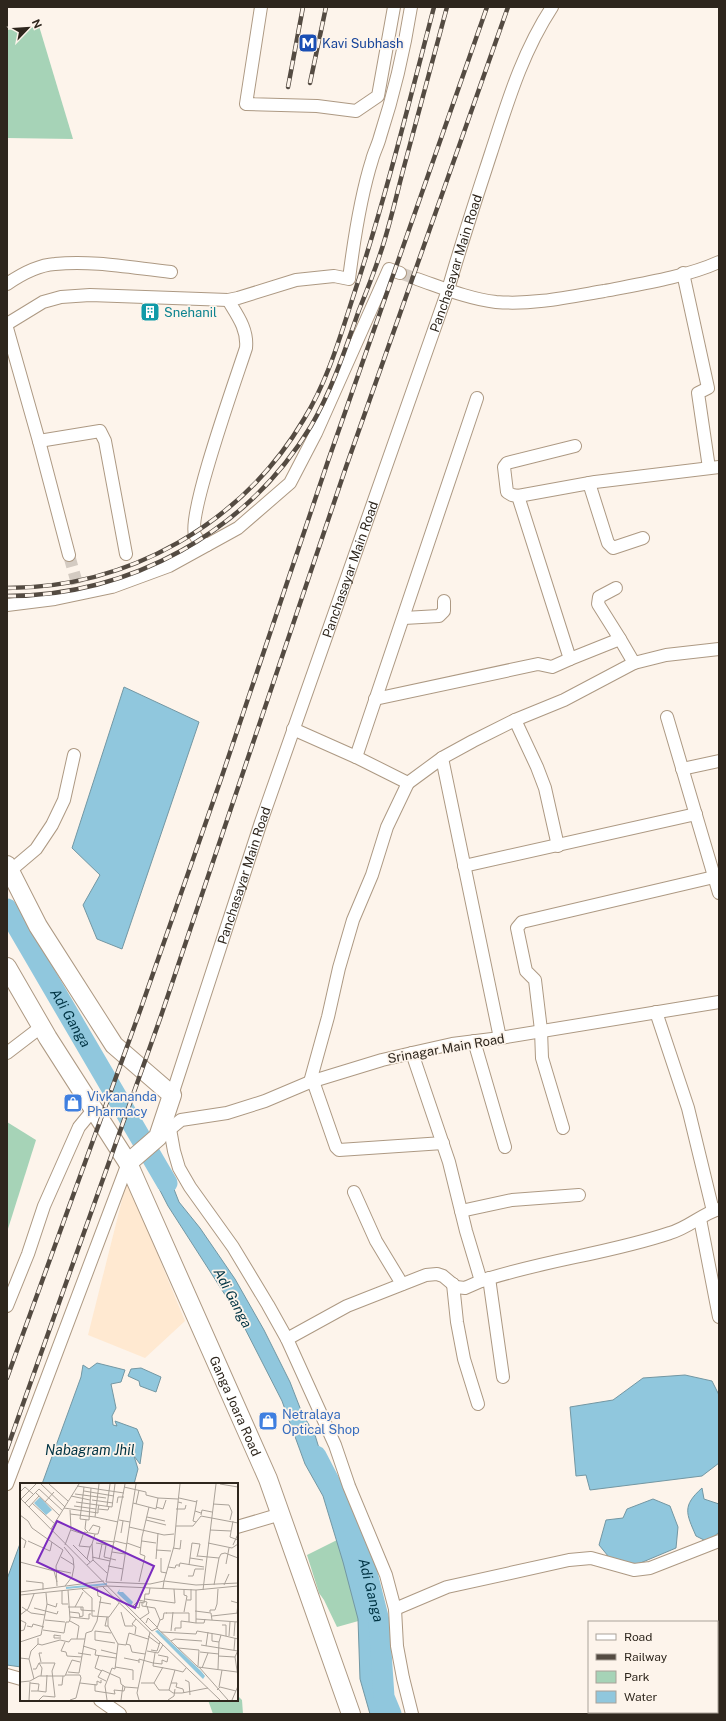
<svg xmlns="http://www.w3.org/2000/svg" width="726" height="1721" viewBox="0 0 726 1721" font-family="'Public Sans',sans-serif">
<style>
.built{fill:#ffe9d1}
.green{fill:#a6d3b7}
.water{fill:#90c7dd;stroke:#7397a3}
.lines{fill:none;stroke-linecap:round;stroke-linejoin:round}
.river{stroke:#90c7dd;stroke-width:21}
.street-tunnel{stroke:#d4cbc2;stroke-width:12;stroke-dasharray:12 6;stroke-linecap:butt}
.street-casing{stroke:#ad9983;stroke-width:14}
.secondary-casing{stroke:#ad9983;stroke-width:20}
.street{stroke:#fff;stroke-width:12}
.secondary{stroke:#fff;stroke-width:18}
.rail-casing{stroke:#544b42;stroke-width:4.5}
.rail{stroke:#fdf4eb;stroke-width:3;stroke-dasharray:9;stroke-linecap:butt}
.labels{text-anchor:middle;stroke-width:3.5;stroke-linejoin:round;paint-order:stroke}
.transit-label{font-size:13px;fill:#164399;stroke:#fdf4eb;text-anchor:start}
.street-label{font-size:13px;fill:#2e261d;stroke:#fdf4eb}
.culture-label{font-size:13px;fill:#0d838f;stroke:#fdf4eb;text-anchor:start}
.shop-label{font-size:13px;fill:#366cbe;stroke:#fdf4eb;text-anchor:start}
.water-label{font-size:14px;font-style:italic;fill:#003444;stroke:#fdf4eb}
.inset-river{fill:none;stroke:#90c7dd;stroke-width:2}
.inset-road{fill:none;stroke:#aaa299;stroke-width:1}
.view{fill:#7b2cbf;fill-opacity:0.15;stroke:#7b2cbf;stroke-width:2}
.inset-edge{fill:none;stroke:#2e261d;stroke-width:2}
</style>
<rect width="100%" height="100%" fill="#fdf4eb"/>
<!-- built -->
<polygon class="built" points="127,1180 185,1321 145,1358 88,1335"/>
<!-- green -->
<g class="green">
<polygon points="39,26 73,139 7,138 7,30"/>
<polygon points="7,1122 36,1140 7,1232"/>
<polygon points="337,1540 362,1620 337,1627 324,1600 319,1593 307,1555"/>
<polygon points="237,1695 242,1700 243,1714 213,1714 208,1700 237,1700"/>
</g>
<!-- water -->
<g class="water">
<polygon points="124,687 199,722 122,949 97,939 83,905 100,875 72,848"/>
<polygon points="157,1151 161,1156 179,1202 200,1228 235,1279 264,1330 290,1382 302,1413 315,1435 333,1494 343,1512 360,1552 376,1629 387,1704 390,1714 370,1714 360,1679 358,1619 343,1562 323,1496 305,1464 282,1401 238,1315 168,1206 149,1169"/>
<polygon points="97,1363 125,1370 121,1382 111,1384 116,1408 112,1416 113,1425 117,1426 115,1421 137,1429 143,1443 140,1464 134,1456 138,1469 134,1484 42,1484 81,1377 83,1365 89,1369"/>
<polygon points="141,1368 161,1377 156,1392 140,1386 139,1381 128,1376 131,1369"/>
<polygon points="685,1375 712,1381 719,1395 719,1463 702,1476 590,1490 586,1475 576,1476 570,1407 613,1400 643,1378"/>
<path d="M702,1488L704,1499L719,1504V1532L708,1542L696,1536C686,1513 682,1506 702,1488Z"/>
<polygon points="653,1499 670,1506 678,1527 676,1548 638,1564 613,1562 599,1545 606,1520 623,1518 627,1509"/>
<polygon points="21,1541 21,1667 7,1665 7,1579"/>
</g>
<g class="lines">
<!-- river -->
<g class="river">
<path id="s1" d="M7,909L167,1183"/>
<path id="s2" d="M316,1456L358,1537L379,1621L384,1697L391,1714"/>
</g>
<!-- street-tunnel -->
<g class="street-tunnel">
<polyline points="400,273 417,279"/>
<polyline points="69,555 80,594"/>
</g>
<!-- street casing -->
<g class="street-casing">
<g id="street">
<polyline points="261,7 246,104 317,106 356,111 378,96 394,7"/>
<polyline points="683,273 708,388 698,393 709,468"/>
<path d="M417,279C443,288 469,299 496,302C533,305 569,297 604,291C640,284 686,277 719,262"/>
<path d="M7,284C20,275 39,265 55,264C93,260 133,268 171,272"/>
<path d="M7,324L43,302L61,297L90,295L228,300L238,298L296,280L334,276L349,279C354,239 360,198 372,160C374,152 378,145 380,137C394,94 404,51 411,7"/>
<polyline points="7,328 39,441 69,555"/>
<polyline points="39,441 100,431 105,441 126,554"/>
<polyline points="575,446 507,463 504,467 507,492 512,495 518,496 595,482 719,467"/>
<polyline points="589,483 608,543 613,548 643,538"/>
<path d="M207,545C203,543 197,540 195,535C187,515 237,376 246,348C248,329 237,315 228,300"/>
<polyline points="616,588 599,597 598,604 620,639"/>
<polyline points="7,605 55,599 112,587 169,566 238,528 290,483 316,433 389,269 400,273"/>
<polyline points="404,618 439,616 444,611 444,601"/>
<polyline points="634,663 666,655 719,649"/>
<polyline points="375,699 538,664 552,667 570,659 518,496"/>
<polyline points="667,717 719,893"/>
<polyline points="515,720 537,767 545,788 558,846"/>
<polyline points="293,729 356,757 408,783 387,827 372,875 353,920 339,968 328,1017 310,1082"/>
<polyline points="356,757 477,398"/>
<polyline points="442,758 500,1038"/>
<polyline points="682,769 719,761"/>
<polyline points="408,783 442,758 473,741 515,720 564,700 634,663 620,639 570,659"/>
<polyline points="464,866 696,814"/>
<polyline points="10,871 36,849 52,825 64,800 74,755"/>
<polyline points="656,1012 688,1108 713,1211"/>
<polyline points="474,1041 505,1147"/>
<polyline points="7,1053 41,1027"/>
<polyline points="313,1081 336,1147 339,1150 443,1143"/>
<path id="s3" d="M172,1095L261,822L448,290C461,244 476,199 491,153C508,101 522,53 552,7"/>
<polyline points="164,1119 170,1129 174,1151 179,1168 190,1187 233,1247 268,1305 287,1339 335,1445 349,1486 386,1575 395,1609 397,1646 403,1678 412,1714"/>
<polyline points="563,1128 542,1058 541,1030 535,980 526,971 517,928 522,922 714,877"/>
<polyline points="170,1129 181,1120 227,1113 265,1101 310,1082 382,1060 412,1053 452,1044 500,1038 719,1002"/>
<polyline points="354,1192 376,1241 402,1284"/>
<polyline points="461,1211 512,1200 579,1195"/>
<polyline points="700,1219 719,1317"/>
<polyline points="489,1278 503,1377"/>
<path d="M481,1281C543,1260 608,1254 670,1233C688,1228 702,1214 719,1209"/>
<polyline points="453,1284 457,1322 464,1359 478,1404"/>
<polyline points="7,1306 28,1254 44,1206 79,1127 93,1110"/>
<polyline points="287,1339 347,1306 426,1275 437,1274 443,1276 456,1287 465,1288 481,1281 466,1231 449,1162 412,1053"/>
<polyline points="7,1484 128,1163"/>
<polyline points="237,1527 281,1514"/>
<polyline points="395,1609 447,1587 569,1560 591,1558 634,1570 650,1568 719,1541"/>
<polyline points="7,1675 21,1679"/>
<polyline points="100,1700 120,1714"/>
</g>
</g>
<!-- secondary casing -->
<g class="secondary-casing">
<g id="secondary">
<polyline points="7,865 38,926 114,1045 172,1095 158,1137 128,1163"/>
<path id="s4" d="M7,967L48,1038L128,1163L268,1479L351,1714"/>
</g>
</g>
<!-- street -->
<use href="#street" class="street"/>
<!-- secondary -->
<use href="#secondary" class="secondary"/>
<!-- rail casing -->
<g class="rail-casing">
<g id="rail">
<polyline points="310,83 326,7"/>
<polyline points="288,87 303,7"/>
<path d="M7,588C128,588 242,524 304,419C328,380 340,337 354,294C385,200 409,103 434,7"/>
<path d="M7,596C130,596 247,532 311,426C332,390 345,350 359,310C368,288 377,265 384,242C392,216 398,189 405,163C419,111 433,59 447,7"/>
<polyline points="7,1378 141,1008 221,779 328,461 487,7"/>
<polyline points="7,1449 161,1016 346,467 508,7"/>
</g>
</g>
<!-- rail -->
<use href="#rail" class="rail"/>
</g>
<!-- icons -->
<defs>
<g id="metro-square" transform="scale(1)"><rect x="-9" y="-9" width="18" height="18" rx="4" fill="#1a4fb4" stroke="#fdf4eb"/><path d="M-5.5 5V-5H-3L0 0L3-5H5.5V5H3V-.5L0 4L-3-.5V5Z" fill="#fff"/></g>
<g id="building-square" transform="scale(1)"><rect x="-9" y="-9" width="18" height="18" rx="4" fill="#0f9aa8" stroke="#fdf4eb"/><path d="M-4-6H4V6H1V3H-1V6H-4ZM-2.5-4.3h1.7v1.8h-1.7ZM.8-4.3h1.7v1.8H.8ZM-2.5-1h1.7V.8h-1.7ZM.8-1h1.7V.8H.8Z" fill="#fff"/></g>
<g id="shop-square" transform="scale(1)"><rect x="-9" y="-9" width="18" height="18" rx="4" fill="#3f7fe0" stroke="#fdf4eb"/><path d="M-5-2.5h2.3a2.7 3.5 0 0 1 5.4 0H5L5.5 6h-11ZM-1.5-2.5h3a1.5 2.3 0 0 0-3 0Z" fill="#fff"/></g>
</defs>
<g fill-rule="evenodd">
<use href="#metro-square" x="308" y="43"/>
<use href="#building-square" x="150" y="312"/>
<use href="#shop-square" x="73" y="1103"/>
<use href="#shop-square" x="268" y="1421"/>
</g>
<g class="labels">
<!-- transit labels -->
<g class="transit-label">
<text x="322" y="48">Kavi Subhash</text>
</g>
<!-- street labels -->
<g class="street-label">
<text dy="5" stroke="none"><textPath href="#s3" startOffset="879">Panchasayar Main Road</textPath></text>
<text dy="5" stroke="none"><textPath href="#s3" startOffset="555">Panchasayar Main Road</textPath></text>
<text dy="5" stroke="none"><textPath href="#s3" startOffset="231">Panchasayar Main Road</textPath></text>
<text transform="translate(446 1048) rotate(-10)" y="5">Srinagar Main Road</text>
<text dy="5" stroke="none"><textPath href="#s4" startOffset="496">Ganga Joara Road</textPath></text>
</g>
<!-- culture labels -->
<g class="culture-label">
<text x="164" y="317">Snehanil</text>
</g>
<!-- shop labels -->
<g class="shop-label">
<text x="87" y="1101">Vivkananda<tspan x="87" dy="15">Pharmacy</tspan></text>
<text x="282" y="1419">Netralaya<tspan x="282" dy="15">Optical Shop</tspan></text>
</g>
<!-- water labels -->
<g class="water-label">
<text dy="5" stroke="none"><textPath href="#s1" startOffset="126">Adi Ganga</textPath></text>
<text transform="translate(233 1298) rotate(62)" y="5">Adi Ganga</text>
<text x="90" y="1455">Nabagram Jhil</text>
<text dy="5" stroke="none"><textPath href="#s2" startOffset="146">Adi Ganga</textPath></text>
</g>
</g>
<!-- overview -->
<g transform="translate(20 1483)">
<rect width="218" height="218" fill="#fdf4eb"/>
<path d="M20,14L32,27L26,32L14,20ZM100,106L99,109H103L113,119L111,123L97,110ZM138,147L181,188L185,193L183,196L135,148Z" fill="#90c7dd"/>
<path class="inset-river" d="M46,105L87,101"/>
<path class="inset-road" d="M21,1L45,24M29,1L48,18M79,1L75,34L98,39M160,1L158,19L162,20M200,1L218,4M57,3L104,10M64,4L60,36L69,37L71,5M104,4L126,9V12L138,15L136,26L113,20M64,8L94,13M0,9L5,4L13,11M15,9L40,33M55,11L86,15M51,13L70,17M0,15L132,148L137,145L178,184L217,189M138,15L158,16M159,15L177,19M1,16L16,1M72,17L93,20M177,17L175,28L181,30M25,19L34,9M56,19L92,24L95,1M5,20L19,6L43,28M12,20L35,41M97,20L98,14H104M116,21L119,7M193,21L209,22L212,29L210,37M79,22L78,26L88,27L89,24M54,23L76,26M87,23L90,1M9,24L19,13M136,24L143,26L146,17M44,25L78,30V26M156,26H165L166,22M175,28L173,38L176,39M50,31L75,34M0,32L8,38L12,45L43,67L36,83L37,103M181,32L182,27L192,29M127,34L145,38M66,37L65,46L68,49M99,37L110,39L103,86M126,37L146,42M213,38L210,54L218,57M110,39L116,1M156,43H173L181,33L218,40M109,44L144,52L154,51M31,46L59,1M51,47L63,51M190,47L211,48M69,48L73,42L80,44L78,51H75M101,50L103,38M0,54L6,58L4,65M77,57L95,59M8,58L30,68L32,59M95,58L107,61M122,58L136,60M76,60L94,63M107,60L121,65M188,60L212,65L218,61M45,62L51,46L50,27M53,62L70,79M86,62L84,74L96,77M213,62L218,51M59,63L64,49L75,51L72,61M59,63L70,64L67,76M44,64L53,75L54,84L52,94L45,103M70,64L72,61L73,77M153,65L160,66L161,57M136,67L151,68M92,69L105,71M178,73L199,75L201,71L205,70L218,75M41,74L54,82M72,74L90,78M141,75V89L147,90M170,75L183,77M79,76L82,61M136,76L138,50M0,79L34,88L37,99M206,81L209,65M67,82L73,77L87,90M169,82L172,60L180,61L177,74M88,83L103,86L101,98M148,84L155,85L156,82H159M159,84L160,80L184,84M36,87L51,90M168,93H173L175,86H184M6,98L23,100V107M86,99L130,101L144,98L154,63L158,19M86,99L105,1M119,99L125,73L120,71L122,54L129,24M194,102L199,75M204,102L209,91M83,104L200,217M143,105L144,98L176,102L218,100M62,106L72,115V133L89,134L99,120M183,107L196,1M42,108V121H48M0,109L84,98M0,112L87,103L176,107L218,103M125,116L155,120L154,106M167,117H171V106M211,118L218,120L217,130M79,119L91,121M122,119V123L135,125L140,137M27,121L36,124L37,120M112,123L119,125L120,119L124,120L125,111H129L130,105M2,124L11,130L25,132M48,124H63V133L59,134M55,124L63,109M61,124V127L75,128M112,124L119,117L127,119L126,123M14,125L37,131L38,128M175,128L191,130L192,137M50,129L59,130L60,134M101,129L105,143H113M164,129L167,113L164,112V107M190,129V127H195L197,121L198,106M146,130H169V139L161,138V145H155V148M0,132L8,126L14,111M192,133L218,130M50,134L69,136V131H71M87,134L85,143H88M120,136L129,130L127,123M176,136L218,139M0,137L6,140L4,147L0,148M25,137L45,139M50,138L59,143L57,156M169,139L176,140V107M126,140L128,135L137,144M176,140H184L185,136M202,142H206V153M7,143L12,144L13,141L24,144M137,145L140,137L143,136L144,130H147M23,147L44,150L46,139H49L50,136L48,107M75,148V157L95,160M75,148L91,150M151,148L153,129M141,149L176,151L177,148L201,152M192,150V158L199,159L201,152L218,156M115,151L116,144L112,141L116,136M128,153L139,161M209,153L210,139M214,153L215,139M18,155V161L22,162L40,157L49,159L51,156H65M41,155H34V152L41,153M151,158L155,156L182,158M0,159L21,152L27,121L26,110M45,159L41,168L46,169L47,173L62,174M98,161L106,162L109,150L128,156M106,161L110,162L112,169L125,171M181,162L218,168M63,163L76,167L75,172L96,175M186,163L188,149M158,165L179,167L178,183M81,167L97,171M131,167L137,168L140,159M214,167L215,155M218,167L215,174L218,194M127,168L138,170L143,162M180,169L199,171M58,170L71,172M135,170L133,183L155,187M79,172L75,185L82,188M198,173L215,174M0,175L9,176L11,168L18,161M104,175L119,178M9,176L14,196M21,179L19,170H22M19,180L22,185L21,193M119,180V176L133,180L142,181V177L147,179L148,174L138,172M95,184L113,187V197M179,184L208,217M182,185L188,170M13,186H16L19,180H35L32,188L35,214L23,213L19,217M198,186L199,159M48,189L59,190L66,150L72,148L77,138L81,114L78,113L77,104M46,192H60L61,195L56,215L50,217M165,197L169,199L170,212M86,198L78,194L82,187L100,195L101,201L105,204L118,205M0,199L10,198L19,193H45L52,177L60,179M10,200L19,201L18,208H11M60,200L77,202V198L81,200V197M121,200H134L139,207H149L155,187L163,189L166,185M134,200L143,184M151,200H157L156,204L163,206L164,210M75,201V208L95,211L94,207L104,208L105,204M38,202H42L43,193M199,204L202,187M149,207L153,210H162L188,205M197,207L200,204L216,208M18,208L26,209L27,192M9,217L10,199M87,217L85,203L92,185L95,186L98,161L88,143V134M101,217L103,202M119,217L117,210L130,149M148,217L154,213L155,206M212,217L218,203"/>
<path class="view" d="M37,38L134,83L115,125L17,79Z"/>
<rect width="218" height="218" class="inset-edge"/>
</g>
<!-- border -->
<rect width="726" height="1721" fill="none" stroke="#2e261d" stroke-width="16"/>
<!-- legend -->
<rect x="588" y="1621" width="130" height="92" fill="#fdf4eb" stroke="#aaa299"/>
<rect x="596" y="1634" width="20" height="6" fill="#ffffff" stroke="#aaa299"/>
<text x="624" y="1641" font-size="12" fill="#2e261d">Road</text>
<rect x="596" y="1654" width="20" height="6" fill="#544b42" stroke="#aaa299"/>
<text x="624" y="1661" font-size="12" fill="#2e261d">Railway</text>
<rect x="596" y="1671" width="20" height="12" fill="#a6d3b7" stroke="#aaa299"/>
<text x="624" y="1681" font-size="12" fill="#2e261d">Park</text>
<rect x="596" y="1691" width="20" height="12" fill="#90c7dd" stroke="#aaa299"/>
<text x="624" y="1701" font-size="12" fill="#2e261d">Water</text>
<!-- north arrow -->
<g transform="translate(28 28) rotate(65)" stroke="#fdf4eb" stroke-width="3" paint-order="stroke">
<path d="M0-3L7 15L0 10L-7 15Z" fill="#2e261d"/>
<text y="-6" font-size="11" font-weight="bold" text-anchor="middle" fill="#2e261d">N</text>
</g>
</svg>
